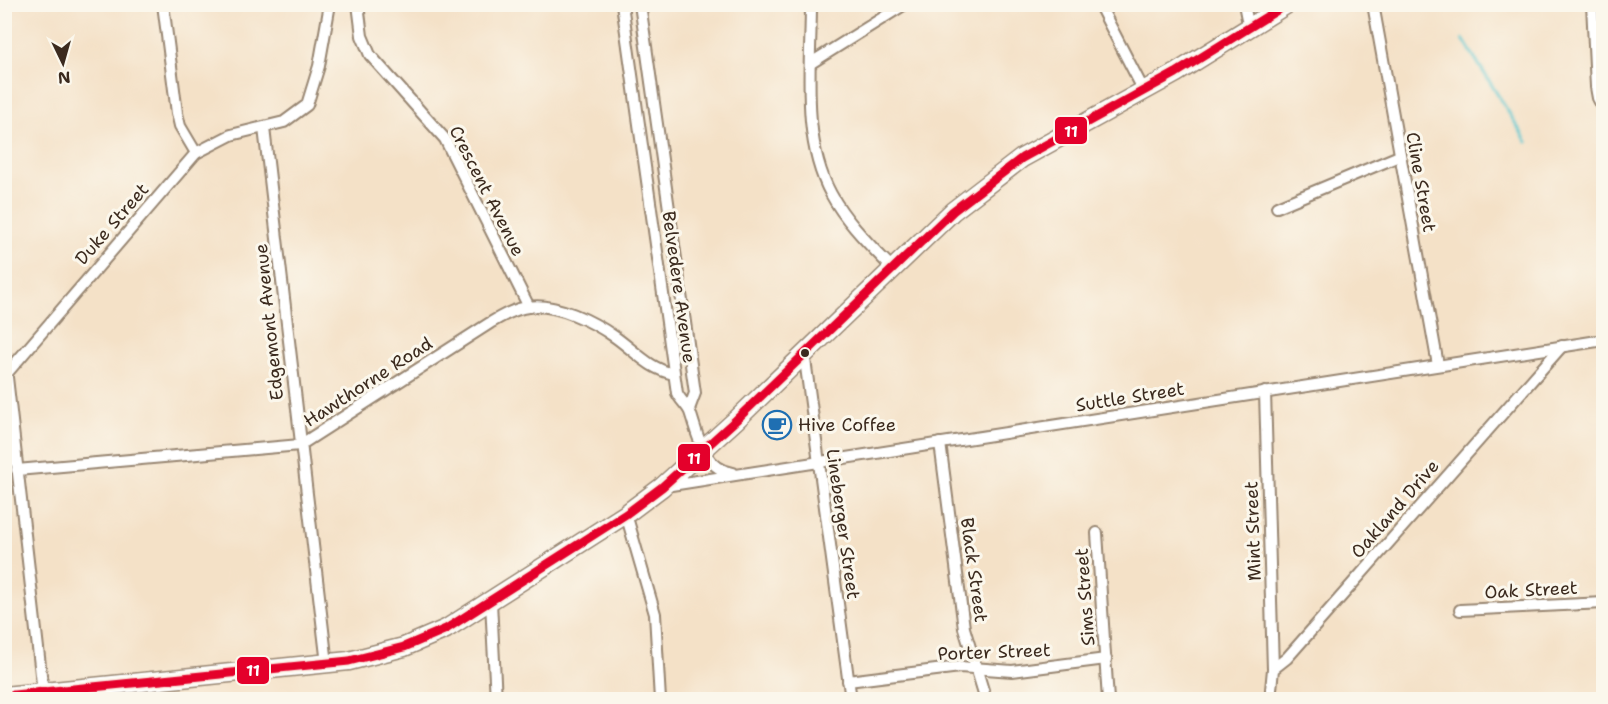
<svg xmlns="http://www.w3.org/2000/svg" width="1608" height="704" viewBox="0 0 1608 704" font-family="'Shantell Sans',sans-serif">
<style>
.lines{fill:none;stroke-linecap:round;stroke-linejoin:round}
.stream{stroke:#59c6ce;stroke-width:3}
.street-casing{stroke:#988672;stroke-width:14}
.primary-casing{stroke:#988672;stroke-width:21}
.street{stroke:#fff;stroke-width:10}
.primary{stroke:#fff;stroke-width:18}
.bus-1-casing{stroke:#fbf7ec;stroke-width:14}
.bus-1{stroke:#e4002b;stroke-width:9}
.bus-dot{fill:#3b2a1e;stroke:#fbf7ec;stroke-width:2}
.labels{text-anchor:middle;stroke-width:6;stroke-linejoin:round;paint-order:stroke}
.street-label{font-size:18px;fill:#3b2a1e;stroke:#fbf7ec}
.poi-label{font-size:18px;fill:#3b2a1e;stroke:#fbf7ec;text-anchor:start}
.line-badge{stroke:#fbf7ec;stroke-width:2}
.badge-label{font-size:16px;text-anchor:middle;font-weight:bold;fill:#fff}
</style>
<rect width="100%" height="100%" fill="#fbf7ec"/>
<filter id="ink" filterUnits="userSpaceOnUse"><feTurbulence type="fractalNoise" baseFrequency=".0167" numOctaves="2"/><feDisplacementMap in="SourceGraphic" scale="12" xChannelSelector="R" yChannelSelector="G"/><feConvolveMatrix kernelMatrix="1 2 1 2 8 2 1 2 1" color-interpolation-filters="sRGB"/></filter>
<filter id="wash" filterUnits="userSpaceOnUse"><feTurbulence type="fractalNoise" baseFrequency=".008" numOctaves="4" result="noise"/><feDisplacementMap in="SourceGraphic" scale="24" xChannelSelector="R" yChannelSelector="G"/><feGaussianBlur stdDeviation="1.35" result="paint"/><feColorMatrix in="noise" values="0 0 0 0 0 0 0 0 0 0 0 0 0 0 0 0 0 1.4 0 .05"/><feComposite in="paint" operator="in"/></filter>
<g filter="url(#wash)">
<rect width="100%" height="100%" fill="#f4e1c7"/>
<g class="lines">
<!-- stream -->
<polyline class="stream" points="1463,39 1527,142"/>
</g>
</g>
<g filter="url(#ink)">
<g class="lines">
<!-- street casing -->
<g class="street-casing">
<g id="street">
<polyline points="163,4 177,113 180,126 196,153"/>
<polyline points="358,4 362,36 370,55 445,139 529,307"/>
<path d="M622,4L677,393C680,400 687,405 690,412C698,435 703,469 733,473"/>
<polyline points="640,4 695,393 689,409"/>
<path d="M811,4C811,65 801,139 831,194C846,222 871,246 892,268"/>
<polyline points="1099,4 1144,91"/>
<polyline points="1244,4 1249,29"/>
<polyline points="1373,4 1438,365"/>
<polyline points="1592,4 1596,87 1598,98 1604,109"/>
<polyline points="811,63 905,4"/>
<polyline points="264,128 327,664"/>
<polyline points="1277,207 1399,156"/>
<polyline points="4,351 43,692"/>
<polyline points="804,352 851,700"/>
<polyline points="7,373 196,153 231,135 284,122 307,105 319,66 330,4"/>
<polyline points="1265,392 1273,669"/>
<polyline points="940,443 964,628 986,700"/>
<path d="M17,470L300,445L490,323C502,316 514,309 528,307C555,302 594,322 615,337C635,351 649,369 674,374"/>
<polyline points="665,486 1604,340"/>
<polyline points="626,514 655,614 660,700"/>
<polyline points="1097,533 1108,700"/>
<polyline points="491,602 496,700"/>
<polyline points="1460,610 1604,603"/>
<polyline points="848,681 960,667 1012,671 1106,659"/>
<polyline points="1270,700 1273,669 1287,658 1562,346"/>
</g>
</g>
<!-- primary casing -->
<g class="primary-casing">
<polyline id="primary" points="4,696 349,661 404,647 446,629 626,514 662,487 736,420 953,211 1022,158 1176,73 1287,4"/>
</g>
<!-- street -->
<use href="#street" class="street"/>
<!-- primary -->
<use href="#primary" class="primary"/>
<!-- bus-1 casing -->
<g class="bus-1-casing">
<polyline id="bus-1" points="4,696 349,661 404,647 446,629 626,514 662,487 736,420 953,211 1022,158 1176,73 1287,4"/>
</g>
<!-- bus-1 -->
<use href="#bus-1" class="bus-1"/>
</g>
</g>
<!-- icons -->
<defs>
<g id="cafe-ring" transform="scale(1.5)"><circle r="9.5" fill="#fbf7ec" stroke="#1f6fb2" stroke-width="1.5"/><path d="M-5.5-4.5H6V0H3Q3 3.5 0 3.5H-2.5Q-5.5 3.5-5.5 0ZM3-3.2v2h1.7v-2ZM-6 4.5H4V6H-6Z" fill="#1f6fb2"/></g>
</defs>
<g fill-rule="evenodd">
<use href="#cafe-ring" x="777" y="425"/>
</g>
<!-- markers -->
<circle class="bus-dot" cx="805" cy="353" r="5"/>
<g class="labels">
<!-- street labels -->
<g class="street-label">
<text transform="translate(1421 182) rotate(80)" y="6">Cline Street</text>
<text transform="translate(487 191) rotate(63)" y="6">Crescent Avenue</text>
<text transform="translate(112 224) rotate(-49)" y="6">Duke Street</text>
<text transform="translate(679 287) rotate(82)" y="6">Belvedere Avenue</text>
<text transform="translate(269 322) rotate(-96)" y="6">Edgemont Avenue</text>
<text transform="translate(368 382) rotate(-33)" y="6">Hawthorne Road</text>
<text transform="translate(1130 397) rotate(-9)" y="6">Suttle Street</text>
<text transform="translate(1395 509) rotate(-49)" y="6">Oakland Drive</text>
<text transform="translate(843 524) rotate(82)" y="6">Lineberger Street</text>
<text transform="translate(1253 531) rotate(-92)" y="6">Mint Street</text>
<text transform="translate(974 570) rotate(82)" y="6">Black Street</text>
<text transform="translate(1531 590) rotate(-3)" y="6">Oak Street</text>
<text transform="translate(1085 597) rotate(-94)" y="6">Sims Street</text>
<text transform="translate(994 652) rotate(-2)" y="6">Porter Street</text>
</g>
<!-- poi labels -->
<g class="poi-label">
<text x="798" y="431">Hive Coffee</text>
</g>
</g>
<g class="line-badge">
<rect x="1054" y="116" width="34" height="29" rx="6" fill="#e4002b"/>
<rect x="677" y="443" width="34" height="29" rx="6" fill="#e4002b"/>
<rect x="236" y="656" width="34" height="29" rx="6" fill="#e4002b"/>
</g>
<g class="badge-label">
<text x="1071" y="137">11</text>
<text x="694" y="464">11</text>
<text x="253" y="676">11</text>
</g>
<!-- margin -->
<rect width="1608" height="704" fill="none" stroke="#fbf7ec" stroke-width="24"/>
<!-- north arrow -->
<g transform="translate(63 63) rotate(175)" stroke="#fbf7ec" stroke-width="4.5" paint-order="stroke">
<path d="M0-4.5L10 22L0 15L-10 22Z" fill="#3b2a1e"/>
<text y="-9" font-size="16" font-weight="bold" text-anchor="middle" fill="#3b2a1e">N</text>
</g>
</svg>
